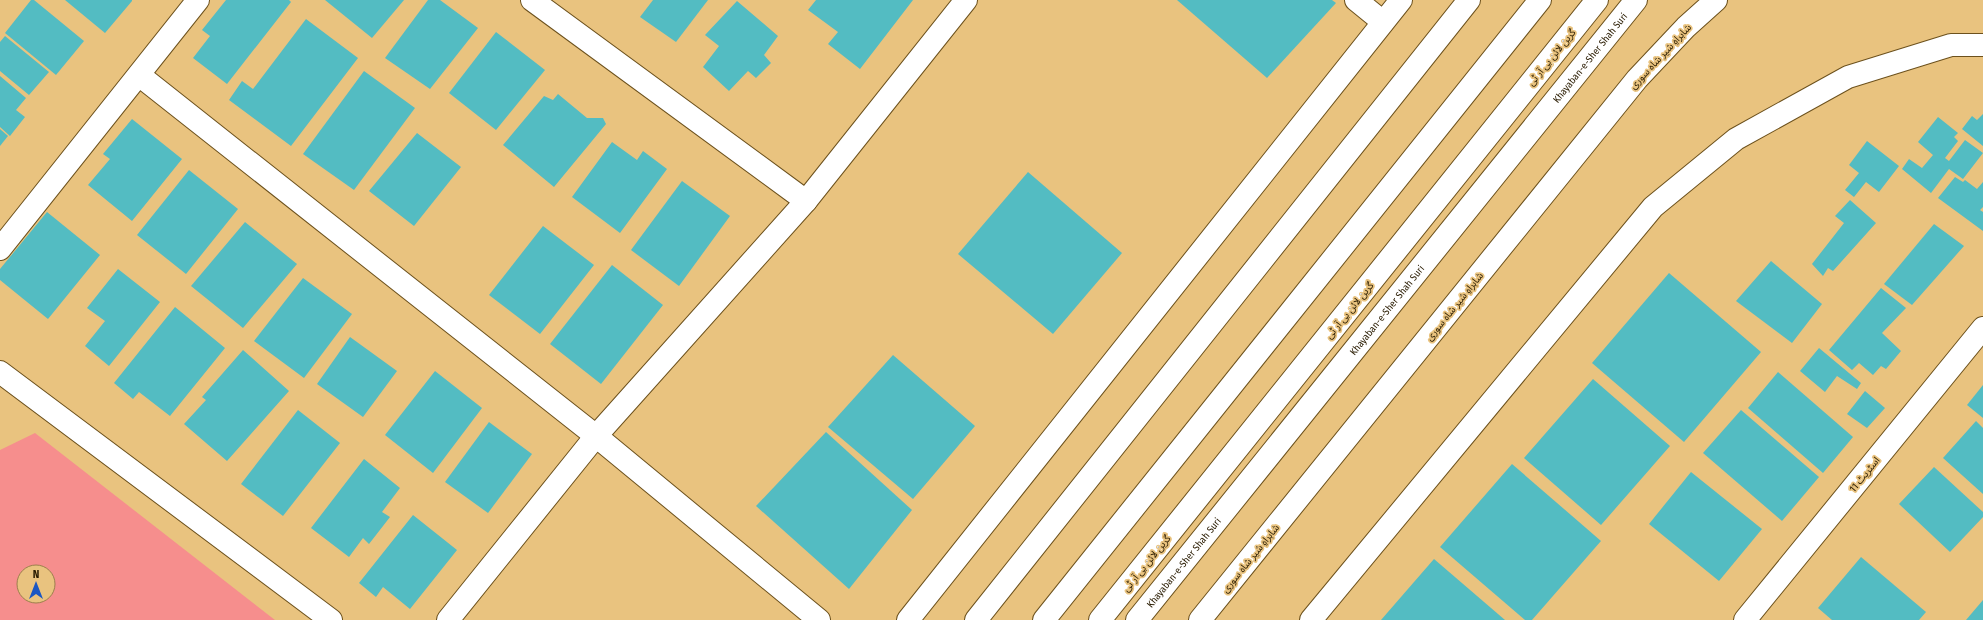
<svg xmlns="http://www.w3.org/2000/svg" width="1983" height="620" viewBox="0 0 1983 620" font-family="'Fira Sans Condensed','Noto Sans Arabic',sans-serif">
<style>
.green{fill:#f68e8d;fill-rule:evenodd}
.building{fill:#53bcc2}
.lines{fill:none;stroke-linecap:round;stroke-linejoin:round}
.minor-casing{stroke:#6c511d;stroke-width:24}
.major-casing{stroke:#6c511d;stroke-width:24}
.minor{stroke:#fff;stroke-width:22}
.major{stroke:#fff;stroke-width:22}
.labels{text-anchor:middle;stroke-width:3.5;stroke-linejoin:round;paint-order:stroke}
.street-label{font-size:10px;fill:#291b00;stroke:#e9c37f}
</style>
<rect width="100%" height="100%" fill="#e9c37f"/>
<!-- green -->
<path class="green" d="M35,433L275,620H0V450ZM24,572H48V596H24Z"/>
<!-- building -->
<g class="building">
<polygon points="31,0 34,0 84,41 56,75 5,33"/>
<polygon points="65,0 132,0 132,1 105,33"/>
<polygon points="226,0 289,0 291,2 227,84 193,58 210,36 202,30"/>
<polygon points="325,0 404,0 372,38"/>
<polygon points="428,0 440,0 478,28 430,89 385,58"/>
<polygon points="653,0 708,0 676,42 640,17"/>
<polygon points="816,0 913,0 860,69 828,44 838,32 808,10"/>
<polygon points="1177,0 1332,0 1336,3 1267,78"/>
<polygon points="737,1 778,36 764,55 771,63 756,78 748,71 729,91 703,67 719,46 705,35"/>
<polygon points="306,19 358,58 291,146 229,100 242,81 253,89"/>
<polygon points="496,32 545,70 496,130 449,93"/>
<polygon points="5,36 49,72 29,95 0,71 0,42"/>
<polygon points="364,71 415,108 354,190 303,154"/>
<polygon points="0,76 26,98 16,110 25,117 10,136 0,127"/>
<polygon points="558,94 587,118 603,118 606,124 554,187 503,145 544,96 553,100"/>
<polygon points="1983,114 1983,146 1962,129 1972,116 1977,120"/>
<polygon points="1938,117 1958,133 1954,137 1958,141 1945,158 1949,161 1965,140 1983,153 1963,179 1949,169 1931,193 1902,169 1909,159 1922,168 1933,155 1918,142"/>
<polygon points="132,119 182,159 132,221 88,185 110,159 103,154"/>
<polygon points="0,129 8,136 0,146"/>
<polygon points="417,133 461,167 414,226 369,191"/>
<polygon points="1867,141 1899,166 1879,192 1866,182 1854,197 1845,190 1859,173 1849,165"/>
<polygon points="612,142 637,160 643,151 667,169 620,233 572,197"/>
<polygon points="189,170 238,209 186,274 137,235"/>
<polygon points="1028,172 1122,253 1053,334 958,254"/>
<polygon points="1955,177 1963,182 1965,180 1977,189 1983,182 1983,207 1980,210 1983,212 1983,231 1938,198"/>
<polygon points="682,181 730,216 679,286 631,250"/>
<polygon points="1850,200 1876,223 1833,271 1828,268 1823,276 1812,264 1844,223 1835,216"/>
<polygon points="47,212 100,255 48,319 0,280 0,269"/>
<polygon points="245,222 297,264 243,328 191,286"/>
<polygon points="1934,224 1964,246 1912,305 1884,284"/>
<polygon points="543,226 594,265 540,334 489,295"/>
<polygon points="1771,261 1822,304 1792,343 1736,301"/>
<polygon points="612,265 663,305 601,384 550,344"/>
<polygon points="118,269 160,302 109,366 85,346 105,321 87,308"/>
<polygon points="1669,273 1761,352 1684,442 1592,363"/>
<polygon points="303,278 352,314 304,378 254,341"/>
<polygon points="1881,288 1906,308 1882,333 1901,351 1886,369 1881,366 1873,375 1859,363 1852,370 1829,350"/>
<polygon points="175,307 225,348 170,416 139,392 133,399 114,383"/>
<polygon points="350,337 397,371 363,417 317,384"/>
<polygon points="1819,348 1861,383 1857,389 1837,376 1825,392 1800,371"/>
<polygon points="243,350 289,391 227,461 184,424 206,400 202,397"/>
<polygon points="893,355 975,426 913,499 828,427"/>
<polygon points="435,371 482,408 433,473 385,435"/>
<polygon points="1778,372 1853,437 1823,473 1748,408"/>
<polygon points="1593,379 1670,446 1601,525 1524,458"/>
<polygon points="1983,385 1983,418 1967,405"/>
<polygon points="1865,391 1885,408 1867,428 1847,414"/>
<polygon points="298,410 340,443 283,516 241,484"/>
<polygon points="1741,410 1819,477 1782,521 1703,453"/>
<polygon points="1976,421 1983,428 1983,494 1943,458"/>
<polygon points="489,422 532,454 488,513 445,482"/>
<polygon points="826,432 912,510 849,589 756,506"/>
<polygon points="364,459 400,488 382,512 390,517 369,544 363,538 349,557 311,528"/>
<polygon points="1512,464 1601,541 1532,620 1525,620 1440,547"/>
<polygon points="1934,467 1983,512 1983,517 1950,552 1899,504"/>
<polygon points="1691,472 1762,529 1719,581 1649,524"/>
<polygon points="413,515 457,550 410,609 383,587 376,597 359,583"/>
<polygon points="1861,557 1926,612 1919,620 1832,620 1818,608"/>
<polygon points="1434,559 1505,620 1381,620"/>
<polygon points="1983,600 1983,620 1966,620"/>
</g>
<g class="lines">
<!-- minor casing -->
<g class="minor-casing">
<g id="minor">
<polyline points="532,0 806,201"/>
<polyline points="1356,0 1383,22"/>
<polyline points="139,75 596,436 819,620"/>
<polyline points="0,249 198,0"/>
<polyline points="0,372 331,620"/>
<polyline points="448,620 596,436 806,201 966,0"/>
<polyline points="908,620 1401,0"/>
<polyline points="1100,620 1597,0"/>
<polyline points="1311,620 1653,207 1736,139 1848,77 1951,45 1983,45"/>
<polyline points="1745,620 1983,328"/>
</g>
</g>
<!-- major casing -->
<g class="major-casing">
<g id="major">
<polyline points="976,620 1469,0"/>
<polyline points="1044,620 1540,0"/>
<path id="s1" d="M1137,620L1636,0"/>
<polyline points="1200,620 1637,79 1686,27 1716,0"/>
</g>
</g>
<!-- minor -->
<use href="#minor" class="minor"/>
<!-- major -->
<use href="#major" class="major"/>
</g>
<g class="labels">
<!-- street labels -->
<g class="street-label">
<text transform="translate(1660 56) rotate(-47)" y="4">شاہراہِ شیر شاہ سوری</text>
<text transform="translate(1551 57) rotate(-51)" y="4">گرین لائن بی آر ٹی</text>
<text dy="4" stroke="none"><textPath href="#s1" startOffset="722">Khayaban-e-Sher Shah Suri</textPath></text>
<text transform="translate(1454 306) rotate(-51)" y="4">شاہراہِ شیر شاہ سوری</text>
<text transform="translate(1349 310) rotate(-51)" y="4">گرین لائن بی آر ٹی</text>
<text dy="4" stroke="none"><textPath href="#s1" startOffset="398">Khayaban-e-Sher Shah Suri</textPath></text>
<text transform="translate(1864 474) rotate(-51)" y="4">اسٹریٹ 11</text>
<text transform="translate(1250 558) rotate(-51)" y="4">شاہراہِ شیر شاہ سوری</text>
<text dy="4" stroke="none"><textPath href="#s1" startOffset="74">Khayaban-e-Sher Shah Suri</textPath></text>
<text transform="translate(1146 563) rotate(-51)" y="4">گرین لائن بی آر ٹی</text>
</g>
</g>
<!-- north arrow -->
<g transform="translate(36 584)"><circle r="19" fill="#e9c37f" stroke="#9c804c"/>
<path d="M0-3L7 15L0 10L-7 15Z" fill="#1a57c3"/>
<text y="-6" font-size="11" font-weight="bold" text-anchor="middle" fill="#291b00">N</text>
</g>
</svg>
